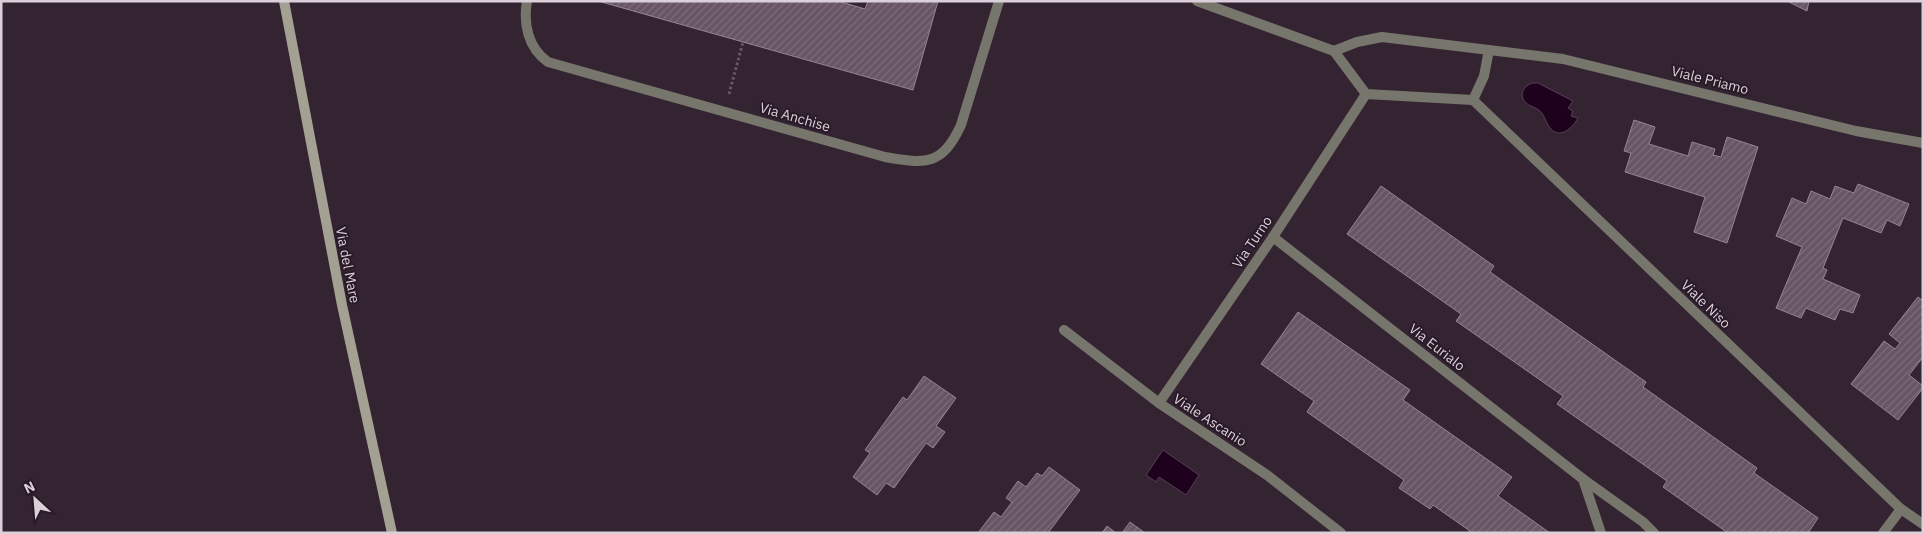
<svg xmlns="http://www.w3.org/2000/svg" width="1924" height="534" viewBox="0 0 1924 534" font-family="'IBM Plex Sans',sans-serif">
<style>
.water{fill:#1e011c;stroke:#573f55}
.building{fill:url(#building-hatch);stroke:#978394}
.lines{fill:none;stroke-linecap:round;stroke-linejoin:round}
.path{stroke:#675965;stroke-width:3;stroke-dasharray:2.5 2.5;stroke-linecap:butt}
.street{stroke:#77766c;stroke-width:10}
.secondary{stroke:#a3a191;stroke-width:10}
.labels{text-anchor:middle;stroke-width:4;stroke-linejoin:round;paint-order:stroke}
.street-label{font-size:14px;fill:#dbd0d9;stroke:#2a1a28}
</style>
<defs>
<pattern id="building-hatch" width="6" height="6" patternUnits="userSpaceOnUse" patternTransform="scale(1.25)"><rect width="6" height="6" fill="#675564"/><path d="M-1 1l2-2M0 6l6-6M5 7l2-2" fill="none" stroke="#7c6c7a"/></pattern>
</defs>
<rect width="100%" height="100%" fill="#342432"/>
<!-- water -->
<g class="water">
<path d="M1533,83H1538L1573,101L1568,108L1573,111L1571,116L1578,118C1572,128 1560,140 1550,128C1546,123 1545,116 1540,111C1536,107 1530,107 1526,103C1518,95 1524,85 1533,83Z"/>
<polygon points="1163,450 1199,475 1186,495 1159,477 1156,482 1146,475"/>
</g>
<!-- building -->
<g class="building">
<polygon points="598,1 838,1 865,9 868,1 938,1 913,90"/>
<polygon points="1787,1 1809,1 1807,11"/>
<polygon points="1634,120 1655,127 1649,144 1688,156 1692,142 1715,149 1713,155 1721,157 1727,137 1758,147 1727,243 1694,232 1705,197 1625,172 1631,153 1624,151"/>
<polygon points="1858,184 1909,204 1900,226 1887,220 1881,233 1843,218 1823,268 1827,270 1823,279 1860,295 1853,313 1840,309 1835,320 1806,308 1801,318 1776,308 1802,247 1776,236 1792,198 1806,204 1811,191 1830,199 1835,186 1854,193"/>
<polygon points="1381,186 1494,266 1490,272 1646,382 1643,387 1757,468 1754,473 1818,518 1808,533 1728,533 1663,487 1667,481 1557,404 1563,396 1456,321 1461,314 1347,234"/>
<polygon points="1918,297 1923,301 1923,357 1909,375 1923,386 1923,388 1898,420 1851,384 1884,341 1895,349 1900,343 1889,334"/>
<polygon points="1298,312 1410,390 1403,400 1512,477 1498,496 1550,533 1468,533 1470,531 1433,505 1430,509 1399,488 1404,480 1307,412 1314,401 1261,364"/>
<polygon points="924,376 956,398 936,426 945,432 933,448 926,443 894,488 886,483 877,495 853,477 870,453 865,450 903,397 907,400"/>
<polygon points="1049,467 1080,490 1048,533 978,533 994,512 1001,517 1012,502 1006,498 1018,481 1026,487 1037,473 1042,476"/>
<polygon points="1130,522 1145,533 1122,533"/>
<polygon points="1107,526 1116,533 1102,533"/>
</g>
<g class="lines">
<!-- path -->
<polyline class="path" points="729,94 743,42"/>
<!-- street -->
<g class="street">
<path d="M527,1C523,24 528,48 548,62L885,157C926,164 942,166 961,125L999,1"/>
<polyline points="1197,1 1334,51"/>
<polyline points="1334,51 1357,42 1382,37 1563,59 1856,131 1923,143"/>
<polyline points="1334,51 1366,94 1473,100"/>
<polyline points="1473,100 1901,509 1923,524"/>
<polyline points="1473,100 1484,76 1489,50"/>
<polyline points="1273,237 1583,479 1643,522 1654,533"/>
<polyline points="1064,330 1159,403 1267,475 1341,533"/>
<polyline points="1159,403 1273,237 1366,94"/>
<polyline points="1583,479 1601,533"/>
<polyline points="1883,533 1901,509"/>
</g>
<!-- secondary -->
<polyline class="secondary" points="284,1 342,305 392,533"/>
</g>
<g class="labels">
<!-- street labels -->
<g class="street-label">
<text transform="translate(1710 80) rotate(14)" y="5">Viale Priamo</text>
<text transform="translate(795 117) rotate(16)" y="5">Via Anchise</text>
<text transform="translate(1252 242) rotate(-56)" y="5">Via Turno</text>
<text transform="translate(348 265) rotate(79)" y="5">Via del Mare</text>
<text transform="translate(1706 304) rotate(44)" y="5">Viale Niso</text>
<text transform="translate(1437 347) rotate(38)" y="5">Via Eurialo</text>
<text transform="translate(1210 420) rotate(33)" y="5">Viale Ascanio</text>
</g>
</g>
<!-- border -->
<rect width="1924" height="534" fill="none" stroke="#dbd0d9" stroke-width="5"/>
<!-- north arrow -->
<g transform="translate(35 499) rotate(334)" stroke="#2a1a28" stroke-width="4" paint-order="stroke">
<path d="M0-4L9 19L0 12L-9 19Z" fill="#dbd0d9"/>
<text y="-8" font-size="14" font-weight="bold" text-anchor="middle" fill="#dbd0d9">N</text>
</g>
</svg>
